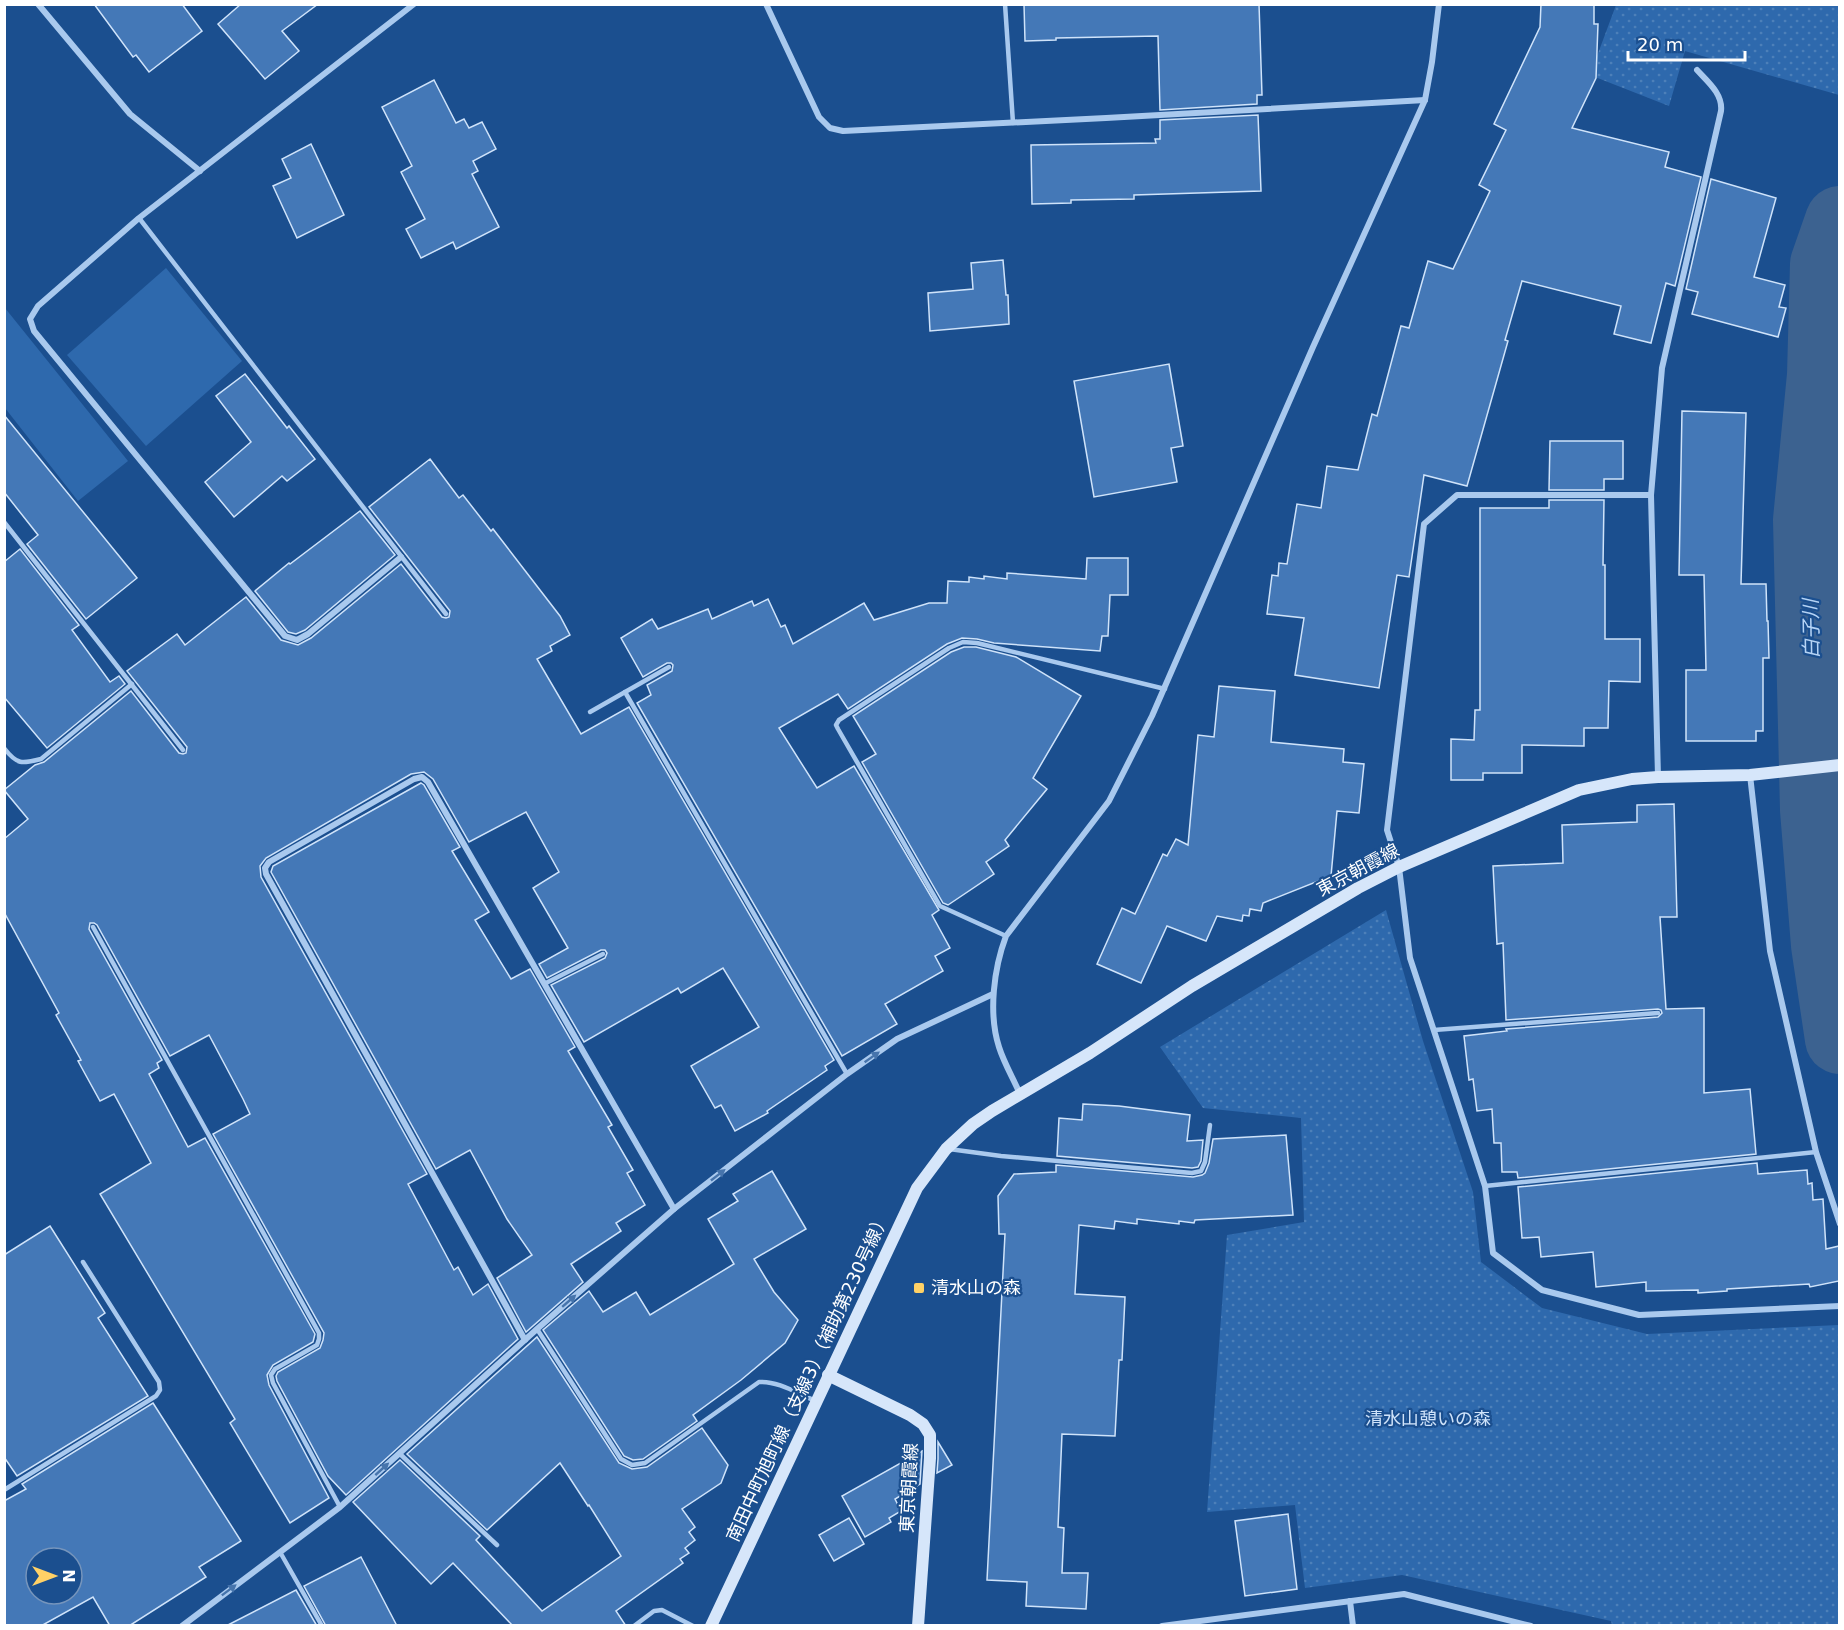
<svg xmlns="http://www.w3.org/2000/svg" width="1844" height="1630" viewBox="0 0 1844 1630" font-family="'DejaVu Sans','Noto Sans JP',sans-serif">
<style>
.grass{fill:#2e69ad}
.park{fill:url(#park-dots)}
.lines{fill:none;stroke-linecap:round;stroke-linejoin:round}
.river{stroke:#3c6290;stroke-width:70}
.building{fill:#4478b7;stroke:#cfe3fa;stroke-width:1.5;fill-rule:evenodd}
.lane{stroke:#a9c9ee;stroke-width:4.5}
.street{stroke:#a9c9ee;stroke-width:6}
.secondary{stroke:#d6e6fa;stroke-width:12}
.oneway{fill:#4674ac}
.poi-dot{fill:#ffd166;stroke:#1b4f8f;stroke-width:2}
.labels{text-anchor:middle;stroke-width:4.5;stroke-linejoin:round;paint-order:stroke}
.street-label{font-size:18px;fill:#fff;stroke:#1b4f8f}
.poi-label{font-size:18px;fill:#fff;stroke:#1b4f8f;text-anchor:start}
.park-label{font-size:18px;fill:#cfe3fa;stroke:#1b4f8f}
.water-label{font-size:20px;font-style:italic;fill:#b5d3f5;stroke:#1b4f8f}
</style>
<defs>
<pattern id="park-dots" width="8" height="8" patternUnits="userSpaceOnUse" patternTransform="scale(1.5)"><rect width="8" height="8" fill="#2e69ad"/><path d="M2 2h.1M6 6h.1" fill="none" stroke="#4d80b9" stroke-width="1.8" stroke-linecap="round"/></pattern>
</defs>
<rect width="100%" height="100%" fill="#1b4f8f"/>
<!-- grass -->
<g class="grass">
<polygon points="166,268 242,361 146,446 67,355"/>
<polygon points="5,308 128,461 78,501 5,408"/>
</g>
<!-- park -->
<g class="park">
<polygon points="1616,5 1839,5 1839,95 1685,51 1669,106 1590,75"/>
<polygon points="1386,910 1423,1041 1473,1192 1481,1262 1542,1308 1647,1334 1839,1325 1839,1625 1612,1625 1611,1621 1402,1575 1305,1588 1295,1505 1207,1512 1227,1235 1304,1222 1301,1118 1203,1108 1160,1047"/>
</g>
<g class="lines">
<!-- river -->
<polyline class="river" points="1840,221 1825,264 1822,375 1808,520 1815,810 1826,945 1840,1039"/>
</g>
<!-- building -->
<g class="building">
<polygon points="94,4 182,4 202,31 149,72 136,55 133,57"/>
<polygon points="241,4 318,4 282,31 299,51 265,79 218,24"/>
<polygon points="1024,4 1259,4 1262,95 1257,95 1257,104 1160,110 1158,36 1056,38 1056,40 1025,41"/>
<polygon points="1541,4 1594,5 1594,24 1598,24 1596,78 1572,128 1669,152 1665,167 1701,177 1675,286 1666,283 1651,343 1614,334 1621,306 1522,281 1505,340 1508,341 1467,486 1424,475 1409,577 1397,575 1379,688 1295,675 1304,618 1267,614 1272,575 1278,576 1279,563 1287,564 1297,504 1321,508 1327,466 1358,470 1372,414 1377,416 1401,326 1409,328 1428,261 1453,269 1490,191 1479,185 1506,130 1494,124 1540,27"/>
<polygon points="434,80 456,123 464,119 469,128 482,122 496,149 473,161 478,171 472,174 499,227 456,249 453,242 421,258 406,229 425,219 401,172 412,166 382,107"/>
<polygon points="1258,115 1261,191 1134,195 1134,199 1071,200 1071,203 1032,204 1031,145 1156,143 1155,139 1160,139 1160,120"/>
<polygon points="311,144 344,215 297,238 273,186 291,178 282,159"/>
<polygon points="1711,179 1776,198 1754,277 1785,285 1779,307 1786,308 1778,337 1692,314 1698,292 1686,289"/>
<polygon points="1003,260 1006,295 1008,295 1009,324 930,331 928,293 973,289 971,263"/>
<polygon points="1169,364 1183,446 1171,448 1177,482 1094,497 1074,381"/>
<polygon points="245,374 287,428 289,426 315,459 287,481 282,476 234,517 205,482 251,442 216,396"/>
<polygon points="1682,411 1746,413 1741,584 1766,584 1767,621 1768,621 1769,658 1763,658 1763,731 1756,731 1756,741 1686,741 1686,670 1706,670 1704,575 1679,575"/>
<polygon points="4,415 137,578 86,619 27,544 38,535 4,492"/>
<polygon points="1550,441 1623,441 1623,479 1604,479 1604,490 1549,490"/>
<polygon points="430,459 459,498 463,495 491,531 493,529 560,616 570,635 550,646 552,651 537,659 581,734 629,707 834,1060 825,1066 827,1070 767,1111 768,1113 735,1131 721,1105 715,1108 691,1066 759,1027 723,968 681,993 678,988 584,1042 551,985 605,958 607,953 605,950 601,950 547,978 539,964 568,948 533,888 559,872 526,812 469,842 433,779 424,772 411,774 266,858 260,866 261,877 427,1174 408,1184 454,1270 458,1267 473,1295 488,1284 518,1339 346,1495 328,1476 277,1381 276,1376 278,1372 320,1348 323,1340 324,1333 213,1134 250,1114 243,1099 209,1035 170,1056 97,925 94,923 90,923 89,929 162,1060 157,1063 159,1068 149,1074 188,1147 205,1138 315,1334 313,1342 273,1365 267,1375 269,1385 329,1498 290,1523 230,1423 235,1419 100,1194 151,1163 114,1094 100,1101 78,1061 81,1060 56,1015 59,1013 4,912 4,839 28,819 4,790 35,765 44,762 131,691 179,753 183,754 186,753 187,747 127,671 177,634 185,645 246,597 281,640 298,645 311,638 401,564 442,617 446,618 449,617 450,611 369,507"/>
<polygon points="1549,500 1604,500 1603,565 1605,565 1605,639 1640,639 1640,682 1609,681 1608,728 1584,728 1584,746 1522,745 1522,773 1483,773 1483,780 1451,780 1451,739 1474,740 1475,710 1480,710 1480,508 1549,508"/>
<polygon points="360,511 395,555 305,630 296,634 288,632 255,591 289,563 290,564"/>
<polygon points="20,549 79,625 72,630 110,682 119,676 125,684 47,748 4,697 4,562"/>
<polygon points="1087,558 1128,558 1128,595 1110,595 1108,636 1102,636 1100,651 994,643 977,639 962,638 947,644 848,709 838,694 779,728 817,788 854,766 939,910 932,915 950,948 935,956 943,971 885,1004 897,1024 842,1056 637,703 651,695 647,685 672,671 673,665 671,663 667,663 643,677 621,638 652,619 658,629 708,609 712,619 752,601 754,606 768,599 781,627 785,625 793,644 864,603 874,620 929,603 947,603 948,581 969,582 969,577 984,579 984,576 1007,579 1007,573 1086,579"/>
<polygon points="964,647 976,647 1016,657 1081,696 1033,778 1047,789 1005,840 1009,846 986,862 994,874 948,905 943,903 862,762 876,754 853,716 951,652"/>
<polygon points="1219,686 1275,691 1271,742 1344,749 1343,762 1364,764 1359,813 1337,811 1331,876 1263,903 1261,911 1250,909 1249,916 1243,915 1242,921 1217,916 1206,941 1167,926 1141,983 1097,964 1122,908 1135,914 1163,854 1167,856 1176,839 1188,845 1198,735 1214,737"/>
<polygon points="421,783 424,785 460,847 452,851 489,912 475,920 511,979 530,969 575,1047 568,1051 612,1125 608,1127 633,1170 627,1173 645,1205 616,1223 621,1231 571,1264 583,1282 526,1332 497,1278 532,1255 507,1219 470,1150 436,1169 271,872 273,866"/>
<polygon points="1674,804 1677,917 1660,917 1666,1009 1704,1008 1704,1093 1750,1089 1756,1154 1518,1178 1517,1172 1502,1172 1501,1143 1494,1143 1492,1109 1477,1111 1473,1079 1469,1080 1464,1036 1507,1031 1506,1029 1658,1017 1662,1013 1661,1010 1658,1009 1506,1020 1503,943 1497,944 1493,866 1563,863 1562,825 1637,822 1637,805"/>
<polygon points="1083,1104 1119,1106 1190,1115 1187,1141 1203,1140 1201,1161 1198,1167 1192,1168 1057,1156 1059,1118 1082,1120"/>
<polygon points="1286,1135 1293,1215 1195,1220 1194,1223 1179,1221 1179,1224 1137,1219 1137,1224 1115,1221 1114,1229 1079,1225 1075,1294 1125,1297 1122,1360 1119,1360 1115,1436 1062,1434 1058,1527 1064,1528 1062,1573 1088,1573 1086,1609 1026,1606 1027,1582 987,1580 1005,1234 999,1234 998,1196 1014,1174 1056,1172 1056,1165 1193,1177 1202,1175 1205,1173 1209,1163 1213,1139"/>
<polygon points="1757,1163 1758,1174 1807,1170 1808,1184 1812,1183 1813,1200 1823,1199 1826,1249 1839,1246 1839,1281 1810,1287 1809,1284 1727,1289 1727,1291 1698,1293 1698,1290 1646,1291 1646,1282 1596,1287 1593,1252 1541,1257 1539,1237 1522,1238 1518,1187"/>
<polygon points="772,1171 806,1229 754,1259 774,1292 798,1320 785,1343 741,1380 693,1415 697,1421 643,1459 633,1460 624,1456 543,1330 589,1291 603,1312 636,1292 650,1315 734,1264 708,1219 738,1201 733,1194"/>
<polygon points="50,1226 105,1313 98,1318 148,1396 17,1476 4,1457 4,1255"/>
<polygon points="537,1337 619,1463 632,1469 647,1467 702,1428 728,1465 721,1483 682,1509 695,1527 689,1532 695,1540 685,1548 689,1553 680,1559 683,1563 616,1611 626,1626 513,1626 453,1563 431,1584 353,1502 400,1460 480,1536 476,1540 542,1611 621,1556 589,1505 588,1506 560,1463 487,1530 407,1454"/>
<path d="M153,1403L241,1541L199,1567L206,1577L129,1626H110L93,1597L41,1626H4V1501L26,1489L22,1484ZM36,1558H72V1594H36Z"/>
<polygon points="938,1442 952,1465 937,1473 938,1459"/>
<polygon points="922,1451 920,1484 895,1499 901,1511 889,1518 891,1522 865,1537 842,1496"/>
<polygon points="1288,1514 1297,1589 1245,1596 1235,1521"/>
<polygon points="849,1518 864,1544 834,1561 819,1535"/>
<polygon points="361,1557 397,1626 326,1626 304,1586"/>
<polygon points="296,1590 317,1626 226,1626"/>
</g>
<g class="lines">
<!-- lane -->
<g class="lane">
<polyline points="1005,4 1013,123"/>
<polyline points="139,218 446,614"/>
<polyline points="4,522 183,750"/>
<polyline points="625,692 847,1074"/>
<polyline points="590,712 669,667"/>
<path d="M4,748C17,765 22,764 41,759L132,684"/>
<polyline points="93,927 319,1333 319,1339 317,1345 275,1369 271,1375 273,1383 340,1507"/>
<polyline points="1006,936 940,906 838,729 836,725 839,720 949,648 963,642 977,643 1165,689"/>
<polyline points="544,984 603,954"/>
<polyline points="1434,1030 1658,1013"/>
<polyline points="949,1149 1001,1156 1192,1173 1201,1171 1205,1162 1210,1125"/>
<polyline points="1485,1186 1816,1152"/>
<path d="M537,1329L621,1459L632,1465L645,1463L759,1382C779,1381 798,1394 816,1401"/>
<polyline points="400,1454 497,1545"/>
<polyline points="4,1490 156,1396 160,1390 159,1382 83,1262"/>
<polyline points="280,1552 322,1626"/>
<polyline points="634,1626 654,1611 662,1610 693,1626"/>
</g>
<!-- street -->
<g class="street">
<polyline points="38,4 130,114 200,171"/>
<polyline points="766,4 819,117 830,128 843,131 1106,118 1425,100"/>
<path d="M1651,495L1662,368L1721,111C1723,94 1708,82 1697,70"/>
<polyline points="401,557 308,634 297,640 285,636 34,331 30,319 38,306 139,218 414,4"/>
<polyline points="1750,775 1770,951 1816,1152 1840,1224"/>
<polyline points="1658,777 1651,495 1457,495 1424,524 1387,830 1399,867 1410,958 1485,1186 1493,1253 1542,1290 1639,1315 1840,1306"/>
<path d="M1020,1094C1013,1078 1004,1063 999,1047C988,1013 994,968 1006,936L1109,801L1152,716L1313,347L1425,100L1432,62L1439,4"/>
<polyline points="525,1340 266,874 265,868 269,862 414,779 422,777 428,782 674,1209"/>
<polyline points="1350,1601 1353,1626"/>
<polyline points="182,1626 340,1507 537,1329 674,1209 847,1074 897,1039 993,994"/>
<polyline points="1162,1626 1404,1594 1531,1626"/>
</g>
<!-- secondary -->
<g class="secondary">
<polyline points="828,1375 910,1415 923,1424 930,1435 930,1458 918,1626"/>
<polyline points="711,1626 917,1188 946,1149 973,1124 992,1111 1090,1053 1192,986 1358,888 1399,867 1579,790 1632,779 1658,777 1750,775 1840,765"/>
</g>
</g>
<!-- one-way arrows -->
<defs><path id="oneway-solid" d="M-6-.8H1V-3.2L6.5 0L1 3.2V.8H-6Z" transform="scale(1.5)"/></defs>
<g class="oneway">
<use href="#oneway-solid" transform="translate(872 1057) rotate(-35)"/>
<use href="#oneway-solid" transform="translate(718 1175) rotate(-38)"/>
<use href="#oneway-solid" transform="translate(569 1301) rotate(-41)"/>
<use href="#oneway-solid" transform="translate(382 1469) rotate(-42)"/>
<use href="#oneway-solid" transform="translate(229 1590) rotate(-37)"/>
</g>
<!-- markers -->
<rect class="poi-dot" x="913" y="1282" width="12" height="12" rx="3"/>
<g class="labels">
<!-- street labels -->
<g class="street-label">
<text transform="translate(1358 870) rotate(-28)" y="6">東京朝霞線</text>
<text transform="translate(808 1377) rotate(-65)" y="6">南田中町旭町線（支線3）（補助第230号線）</text>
<text transform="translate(909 1488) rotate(-87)" y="6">東京朝霞線</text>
</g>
<!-- poi labels -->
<g class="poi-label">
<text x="931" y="1294">清水山の森</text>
</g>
<!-- park labels -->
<g class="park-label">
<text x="1428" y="1425">清水山憩いの森</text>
</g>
<!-- water labels -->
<g class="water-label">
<text transform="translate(1811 629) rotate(-91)" y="7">白子川</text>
</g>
</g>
<!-- border -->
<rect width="1844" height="1630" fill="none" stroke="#ffffff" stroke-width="12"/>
<!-- north arrow -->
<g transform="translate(54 1576) rotate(90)"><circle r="28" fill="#1b4f8f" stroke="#7695bc" stroke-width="1.5"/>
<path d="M0-4.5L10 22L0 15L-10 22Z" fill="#ffd166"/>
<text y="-9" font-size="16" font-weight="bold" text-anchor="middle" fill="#ffffff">N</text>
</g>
<!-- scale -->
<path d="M1628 51v9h117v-9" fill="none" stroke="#ffffff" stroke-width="3"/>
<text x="1637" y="51" font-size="18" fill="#ffffff" stroke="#1b4f8f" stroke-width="4.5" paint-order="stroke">20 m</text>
</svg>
